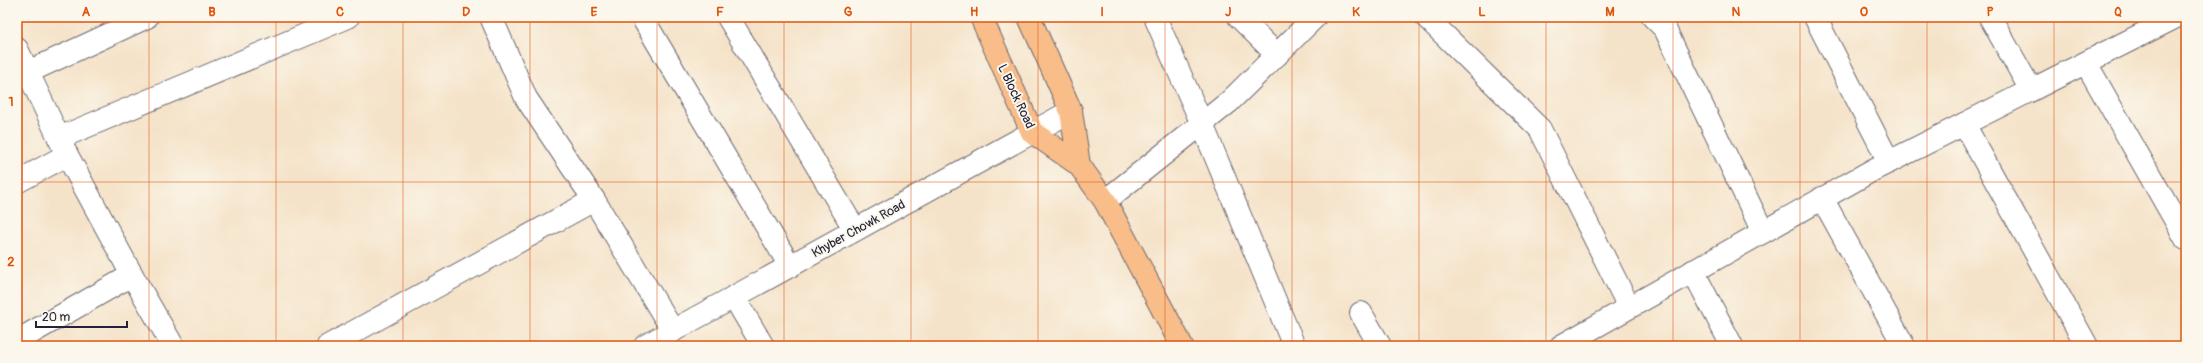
<svg xmlns="http://www.w3.org/2000/svg" width="2203" height="363" viewBox="0 0 2203 363" font-family="Pangolin,sans-serif">
<style>
.lines{fill:none;stroke-linecap:round;stroke-linejoin:round}
.minor-casing{stroke:#6c666d;stroke-width:24}
.major-casing{stroke:#6c666d;stroke-width:24}
.minor{stroke:#fff;stroke-width:22}
.major{stroke:#f8bd89;stroke-width:22}
.grid{fill:none;stroke:#de560e;stroke-width:1;stroke-opacity:0.55}
.labels{text-anchor:middle;stroke-width:4;stroke-linejoin:round;paint-order:stroke}
.street-label{font-size:13px;fill:#22223b;stroke:#fbf7ec}
.neatline{fill:none;stroke:#de560e;stroke-width:1.5}
.grid-label{font-size:13px;text-anchor:middle;font-weight:bold;fill:#de560e}
</style>
<rect width="100%" height="100%" fill="#fbf7ec"/>
<filter id="ink" filterUnits="userSpaceOnUse"><feTurbulence type="fractalNoise" baseFrequency=".025" numOctaves="2"/><feDisplacementMap in="SourceGraphic" scale="8" xChannelSelector="R" yChannelSelector="G"/><feConvolveMatrix kernelMatrix="1 2 1 2 8 2 1 2 1" color-interpolation-filters="sRGB"/></filter>
<filter id="wash" filterUnits="userSpaceOnUse"><feTurbulence type="fractalNoise" baseFrequency=".012" numOctaves="4" result="noise"/><feDisplacementMap in="SourceGraphic" scale="16" xChannelSelector="R" yChannelSelector="G"/><feGaussianBlur stdDeviation="0.9" result="paint"/><feColorMatrix in="noise" values="0 0 0 0 0 0 0 0 0 0 0 0 0 0 0 0 0 1.4 0 .05"/><feComposite in="paint" operator="in"/></filter>
<g filter="url(#wash)">
<rect width="100%" height="100%" fill="#f5e3c9"/>
</g>
<g filter="url(#ink)">
<g class="lines">
<!-- minor casing -->
<g class="minor-casing">
<g id="minor">
<polyline points="491,17 526,98 594,200 673,331"/>
<polyline points="642,17 790,266"/>
<polyline points="728,17 855,230"/>
<polyline points="1155,17 1202,124 1294,346"/>
<polyline points="1239,17 1277,55"/>
<polyline points="1426,17 1540,129 1629,307"/>
<polyline points="1653,17 1665,29 1763,232"/>
<polyline points="1815,17 1889,162"/>
<polyline points="1990,17 2031,90"/>
<polyline points="17,49 67,155 132,275 17,341"/>
<polyline points="2086,63 2186,239"/>
<polyline points="28,72 147,17"/>
<polyline points="1964,124 2087,346"/>
<polyline points="59,138 348,17"/>
<polyline points="17,182 67,155"/>
<polyline points="1822,198 1904,346"/>
<polyline points="1105,201 1229,102 1315,17"/>
<polyline points="1693,271 1732,346"/>
<polyline points="132,275 173,346"/>
<polyline points="734,297 763,346"/>
<polyline points="1361,313 1380,346"/>
<polyline points="328,346 594,200"/>
<polyline points="645,346 1071,111"/>
<polyline points="1561,346 1873,170 2176,17"/>
</g>
</g>
<!-- major casing -->
<g class="major-casing">
<g id="major">
<polyline points="981,17 1032,132 1079,165 1105,201 1182,346"/>
<polyline points="1029,17 1071,111 1079,165"/>
</g>
</g>
<!-- minor -->
<use href="#minor" class="minor"/>
<!-- major -->
<use href="#major" class="major"/>
</g>
</g>
<!-- grid -->
<path class="grid" d="M149,17V346M276,17V346M403,17V346M530,17V346M657,17V346M784,17V346M911,17V346M1038,17V346M1165,17V346M1292,17V346M1419,17V346M1546,17V346M1673,17V346M1800,17V346M1927,17V346M2054,17V346M17,182H2186"/>
<g class="labels">
<!-- street labels -->
<g class="street-label">
<text transform="translate(1017 96) rotate(65)" y="5">L Block Road</text>
<text transform="translate(858 228) rotate(-29)" y="5">Khyber Chowk Road</text>
</g>
</g>
<!-- margin -->
<rect width="2203" height="363" fill="none" stroke="#fbf7ec" stroke-width="44"/>
<!-- scale -->
<path d="M36 321v6h91v-6" fill="none" stroke="#22223b" stroke-width="2"/>
<text x="42" y="321" font-size="12" fill="#22223b" stroke="#fbf7ec" stroke-width="3" paint-order="stroke">20 m</text>
<rect x="22" y="22" width="2159" height="319" class="neatline"/>
<g class="grid-label">
<text x="86" y="16">A</text>
<text x="212" y="16">B</text>
<text x="340" y="16">C</text>
<text x="466" y="16">D</text>
<text x="594" y="16">E</text>
<text x="720" y="16">F</text>
<text x="848" y="16">G</text>
<text x="974" y="16">H</text>
<text x="1102" y="16">I</text>
<text x="1228" y="16">J</text>
<text x="1356" y="16">K</text>
<text x="1482" y="16">L</text>
<text x="1610" y="16">M</text>
<text x="1736" y="16">N</text>
<text x="1864" y="16">O</text>
<text x="1990" y="16">P</text>
<text x="2118" y="16">Q</text>
<text x="11" y="106">1</text>
<text x="11" y="266">2</text>
</g>
</svg>
